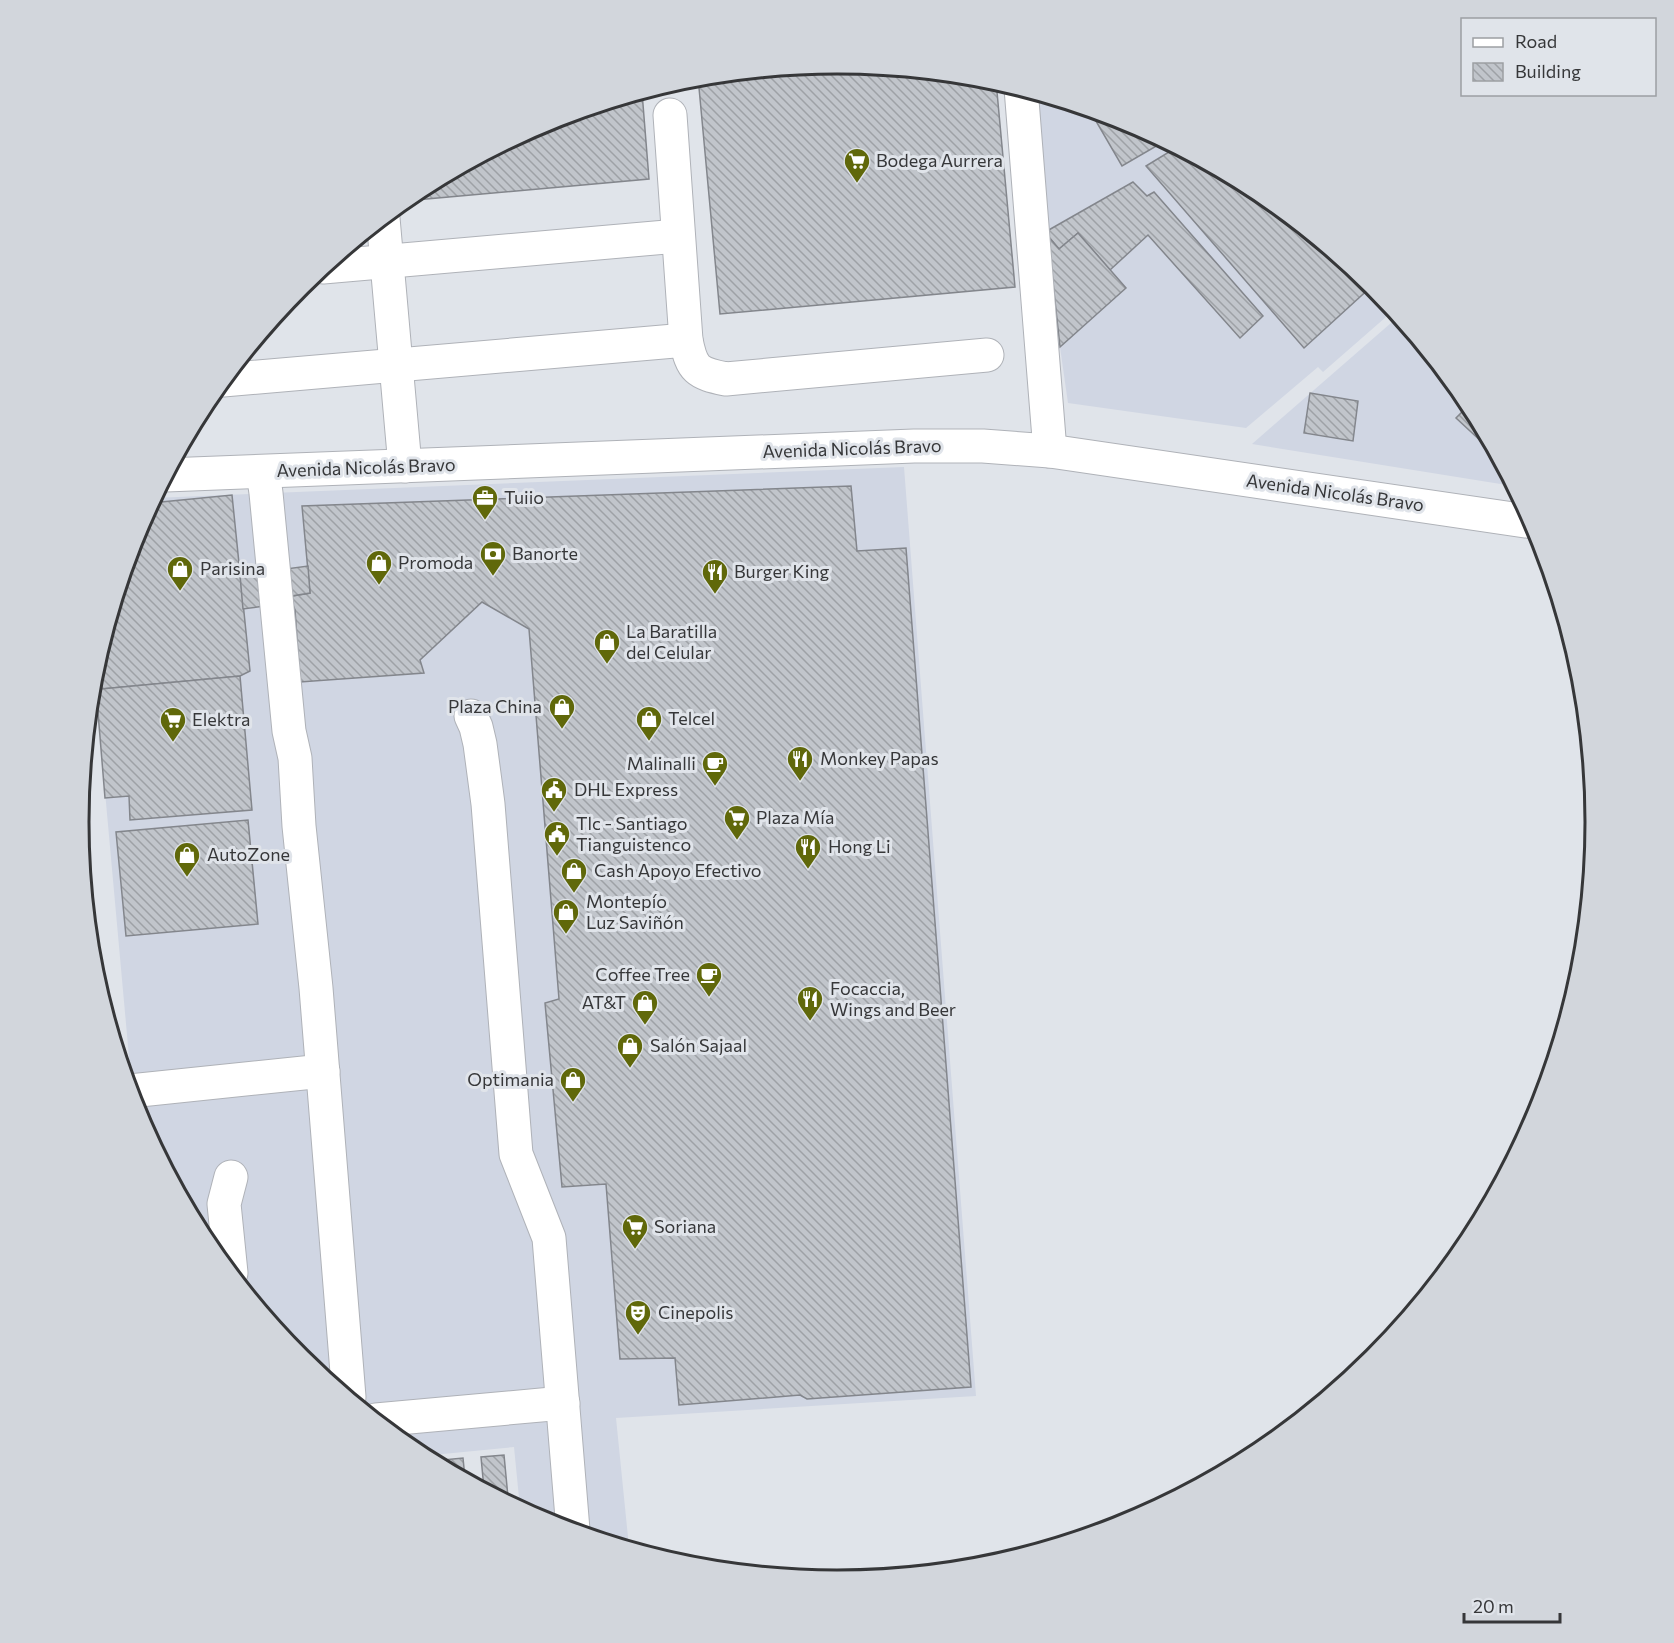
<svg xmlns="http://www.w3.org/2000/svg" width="1674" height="1643" viewBox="0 0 1674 1643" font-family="Commissioner,sans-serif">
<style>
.built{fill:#d0d6e3}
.building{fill:url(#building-back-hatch);stroke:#83868c;stroke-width:1.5}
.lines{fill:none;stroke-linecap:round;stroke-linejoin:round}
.minor-casing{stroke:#afb2b8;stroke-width:35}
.minor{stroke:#fff;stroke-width:33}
.labels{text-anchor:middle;stroke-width:6;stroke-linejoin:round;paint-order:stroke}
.poi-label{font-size:18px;fill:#363739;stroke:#e0e4ea;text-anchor:start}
.street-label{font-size:18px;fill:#363739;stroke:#e0e4ea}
.rim{fill:none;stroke:#363739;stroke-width:3}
</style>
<defs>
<pattern id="building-back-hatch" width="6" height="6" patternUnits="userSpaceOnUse" patternTransform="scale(1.5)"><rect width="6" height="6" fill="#c1c5cb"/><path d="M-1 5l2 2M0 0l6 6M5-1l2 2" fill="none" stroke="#9ea1a6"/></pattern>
</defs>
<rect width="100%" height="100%" fill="#e0e4ea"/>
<!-- built -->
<g class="built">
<polygon points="1035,93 1128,121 1259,191 1374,285 1394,310 1323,372 1318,367 1246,428 1068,403 1060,347"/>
<polygon points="1399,316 1468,400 1513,486 1252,444"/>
<polygon points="904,467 976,1396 616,1418 629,1547 546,1522 520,1508 514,1447 422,1456 415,1452 300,1358 206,1243 136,1111 133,1101 94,670 136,531 154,498"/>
</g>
<!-- building -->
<g class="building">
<polygon points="837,63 985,78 996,81 1015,287 720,314 698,77"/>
<polygon points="642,92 649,179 404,201 416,191 547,121"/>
<polygon points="1089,109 1128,121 1165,141 1122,166"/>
<polygon points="1177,147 1259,191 1373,285 1304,348 1146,166"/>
<polygon points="1133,182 1147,196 1154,192 1263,316 1240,338 1148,235 1110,270 1078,233 1059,249 1048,236 1047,231"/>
<polygon points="1078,233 1126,288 1060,347 1048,236 1059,249"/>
<polygon points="1310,393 1358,401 1353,441 1304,433"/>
<polygon points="1470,404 1497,456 1456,418"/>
<polygon points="851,486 857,551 906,548 971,1387 807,1399 800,1395 679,1405 675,1358 620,1359 606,1184 562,1187 545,1003 559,999 529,629 482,602 420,660 424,673 300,682 295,610 292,602 292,596 310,593 302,506"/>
<polygon points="232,495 250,671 240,676 101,689 98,658 136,531 151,503"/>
<polygon points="308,566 310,593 292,596 292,602 243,609 240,575"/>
<polygon points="240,676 252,810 130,820 129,796 105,798 96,688 101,689"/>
<polygon points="248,820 258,924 126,936 116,832"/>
<polygon points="504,1455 508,1497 501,1498 484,1489 481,1457"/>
<polygon points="463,1458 465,1478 432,1461"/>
</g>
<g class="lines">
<!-- minor casing -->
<g class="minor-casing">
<g id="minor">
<polyline points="1021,88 1050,451"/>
<path d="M670,115L686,340C692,370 697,373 726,379L987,355"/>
<polyline points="383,218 405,466"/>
<polyline points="323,267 678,236"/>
<polyline points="223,380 686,340"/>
<polyline points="263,472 266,493 289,731 295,758 299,826 316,988 349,1397"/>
<polyline points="166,475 914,446 983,446 1050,451 1533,522"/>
<polyline points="471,716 476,727 480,744 488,804 516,1154 549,1238 573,1530"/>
<polyline points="130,1091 323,1071"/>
<polyline points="231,1177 224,1204 231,1273"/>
<polyline points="376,1420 563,1403"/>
</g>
</g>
<!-- minor -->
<use href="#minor" class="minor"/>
</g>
<!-- icons -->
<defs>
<g id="supermarket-pin" transform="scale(1.35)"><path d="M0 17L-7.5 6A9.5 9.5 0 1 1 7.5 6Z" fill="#60680a" stroke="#e0e4ea"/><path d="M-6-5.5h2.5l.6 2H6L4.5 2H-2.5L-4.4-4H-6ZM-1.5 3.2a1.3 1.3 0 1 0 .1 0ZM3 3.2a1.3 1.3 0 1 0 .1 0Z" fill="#fff"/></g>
<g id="office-pin" transform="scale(1.35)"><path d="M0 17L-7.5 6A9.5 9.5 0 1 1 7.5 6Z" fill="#60680a" stroke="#e0e4ea"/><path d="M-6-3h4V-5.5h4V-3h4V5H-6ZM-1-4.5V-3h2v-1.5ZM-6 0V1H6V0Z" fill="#fff"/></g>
<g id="bank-pin" transform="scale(1.35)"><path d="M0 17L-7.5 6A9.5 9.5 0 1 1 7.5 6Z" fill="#60680a" stroke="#e0e4ea"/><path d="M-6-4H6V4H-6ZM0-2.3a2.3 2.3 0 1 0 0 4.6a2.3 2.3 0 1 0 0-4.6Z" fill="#fff"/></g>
<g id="shop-pin" transform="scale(1.35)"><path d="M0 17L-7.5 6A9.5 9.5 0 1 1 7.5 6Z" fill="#60680a" stroke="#e0e4ea"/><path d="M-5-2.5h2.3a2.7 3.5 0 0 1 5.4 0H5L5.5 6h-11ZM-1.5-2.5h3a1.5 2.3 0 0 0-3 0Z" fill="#fff"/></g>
<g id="restaurant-pin" transform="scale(1.35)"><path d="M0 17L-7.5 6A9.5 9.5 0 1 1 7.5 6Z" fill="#60680a" stroke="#e0e4ea"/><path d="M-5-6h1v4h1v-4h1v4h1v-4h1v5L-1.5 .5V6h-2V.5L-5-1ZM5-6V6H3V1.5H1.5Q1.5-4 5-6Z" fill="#fff"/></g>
<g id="cafe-pin" transform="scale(1.35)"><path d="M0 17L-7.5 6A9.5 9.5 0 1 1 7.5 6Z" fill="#60680a" stroke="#e0e4ea"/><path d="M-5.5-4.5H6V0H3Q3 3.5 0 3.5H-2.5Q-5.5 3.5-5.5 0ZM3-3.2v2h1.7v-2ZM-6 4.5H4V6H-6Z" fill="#fff"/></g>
<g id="civic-pin" transform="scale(1.35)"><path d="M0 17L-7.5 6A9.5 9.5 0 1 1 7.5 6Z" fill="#60680a" stroke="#e0e4ea"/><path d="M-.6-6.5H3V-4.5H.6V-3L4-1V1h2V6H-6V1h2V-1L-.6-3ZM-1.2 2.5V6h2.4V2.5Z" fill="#fff"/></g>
<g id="theatre-pin" transform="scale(1.35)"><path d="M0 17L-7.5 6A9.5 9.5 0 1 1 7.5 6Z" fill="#60680a" stroke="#e0e4ea"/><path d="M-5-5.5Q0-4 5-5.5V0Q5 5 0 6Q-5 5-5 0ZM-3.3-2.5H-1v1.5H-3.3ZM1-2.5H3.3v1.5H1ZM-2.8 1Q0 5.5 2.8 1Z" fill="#fff"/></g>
</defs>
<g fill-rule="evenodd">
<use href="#supermarket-pin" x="857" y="161"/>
<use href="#office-pin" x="485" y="498"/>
<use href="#bank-pin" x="493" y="554"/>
<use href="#shop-pin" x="379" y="563"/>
<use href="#shop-pin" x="180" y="569"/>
<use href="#restaurant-pin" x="715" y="572"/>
<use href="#shop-pin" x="607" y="642"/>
<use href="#shop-pin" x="562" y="707"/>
<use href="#shop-pin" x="649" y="719"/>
<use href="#supermarket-pin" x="173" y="720"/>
<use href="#restaurant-pin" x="800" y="759"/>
<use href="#cafe-pin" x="715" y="764"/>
<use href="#civic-pin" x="554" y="790"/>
<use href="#supermarket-pin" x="737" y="818"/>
<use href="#civic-pin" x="557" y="834"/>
<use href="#restaurant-pin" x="808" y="847"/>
<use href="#shop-pin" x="187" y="855"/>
<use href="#shop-pin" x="574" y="871"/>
<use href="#shop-pin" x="566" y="912"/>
<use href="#cafe-pin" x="709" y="975"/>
<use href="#restaurant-pin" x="810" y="999"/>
<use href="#shop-pin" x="645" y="1003"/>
<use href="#shop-pin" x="630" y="1046"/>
<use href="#shop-pin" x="573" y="1080"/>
<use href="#supermarket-pin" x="635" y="1227"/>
<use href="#theatre-pin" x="638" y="1313"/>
</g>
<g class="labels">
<!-- poi labels -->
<g class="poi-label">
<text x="876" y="167">Bodega Aurrera</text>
<text x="504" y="504">Tuiio</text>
<text x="512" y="560">Banorte</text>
<text x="398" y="569">Promoda</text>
<text x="200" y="575">Parisina</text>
<text x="734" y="578">Burger King</text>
<text x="626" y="638">La Baratilla<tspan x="626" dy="21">del Celular</tspan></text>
<text x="542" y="713" text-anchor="end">Plaza China</text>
<text x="668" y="725">Telcel</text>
<text x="192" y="726">Elektra</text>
<text x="820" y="765">Monkey Papas</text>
<text x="696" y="770" text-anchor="end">Malinalli</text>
<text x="574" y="796">DHL Express</text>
<text x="756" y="824">Plaza Mía</text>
<text x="576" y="830">Tlc - Santiago<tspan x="576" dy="21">Tianguistenco</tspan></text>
<text x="828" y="853">Hong Li</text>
<text x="207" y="861">AutoZone</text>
<text x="594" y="877">Cash Apoyo Efectivo</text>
<text x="586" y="908">Montepío<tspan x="586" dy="21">Luz Saviñón</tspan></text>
<text x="690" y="981" text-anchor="end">Coffee Tree</text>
<text x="830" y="995">Focaccia,<tspan x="830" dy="21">Wings and Beer</tspan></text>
<text x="626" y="1009" text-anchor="end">AT&amp;T</text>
<text x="650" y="1052">Salón Sajaal</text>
<text x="554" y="1086" text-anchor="end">Optimania</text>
<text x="654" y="1233">Soriana</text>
<text x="658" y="1319">Cinepolis</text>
</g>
<!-- street labels -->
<g class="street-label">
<text transform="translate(852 449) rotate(-2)" y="6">Avenida Nicolás Bravo</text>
<text transform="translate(366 468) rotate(-2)" y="6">Avenida Nicolás Bravo</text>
<text transform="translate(1335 493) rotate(8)" y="6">Avenida Nicolás Bravo</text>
</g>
</g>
<!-- crop -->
<path d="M0 0H1674V1643H0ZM89 822a748 748 0 1 1 1496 0a748 748 0 1 1-1496 0Z" fill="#d2d6dc" fill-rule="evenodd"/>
<path class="rim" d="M89 822a748 748 0 1 1 1496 0a748 748 0 1 1-1496 0Z"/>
<!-- legend -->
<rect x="1461" y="18" width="195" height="78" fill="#e0e4ea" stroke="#9c9fa3" stroke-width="1.5"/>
<rect x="1473" y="38" width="30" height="9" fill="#ffffff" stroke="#9c9fa3" stroke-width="1.5"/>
<text x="1515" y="48" font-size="18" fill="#363739">Road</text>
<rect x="1473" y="63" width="30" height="18" fill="url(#building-back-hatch)" stroke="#9c9fa3" stroke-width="1.5"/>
<text x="1515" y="78" font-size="18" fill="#363739">Building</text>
<!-- scale -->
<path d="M1464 1613v9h96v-9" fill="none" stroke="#363739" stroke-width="3"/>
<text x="1473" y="1613" font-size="18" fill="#363739" stroke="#e0e4ea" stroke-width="4.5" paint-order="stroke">20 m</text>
</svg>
